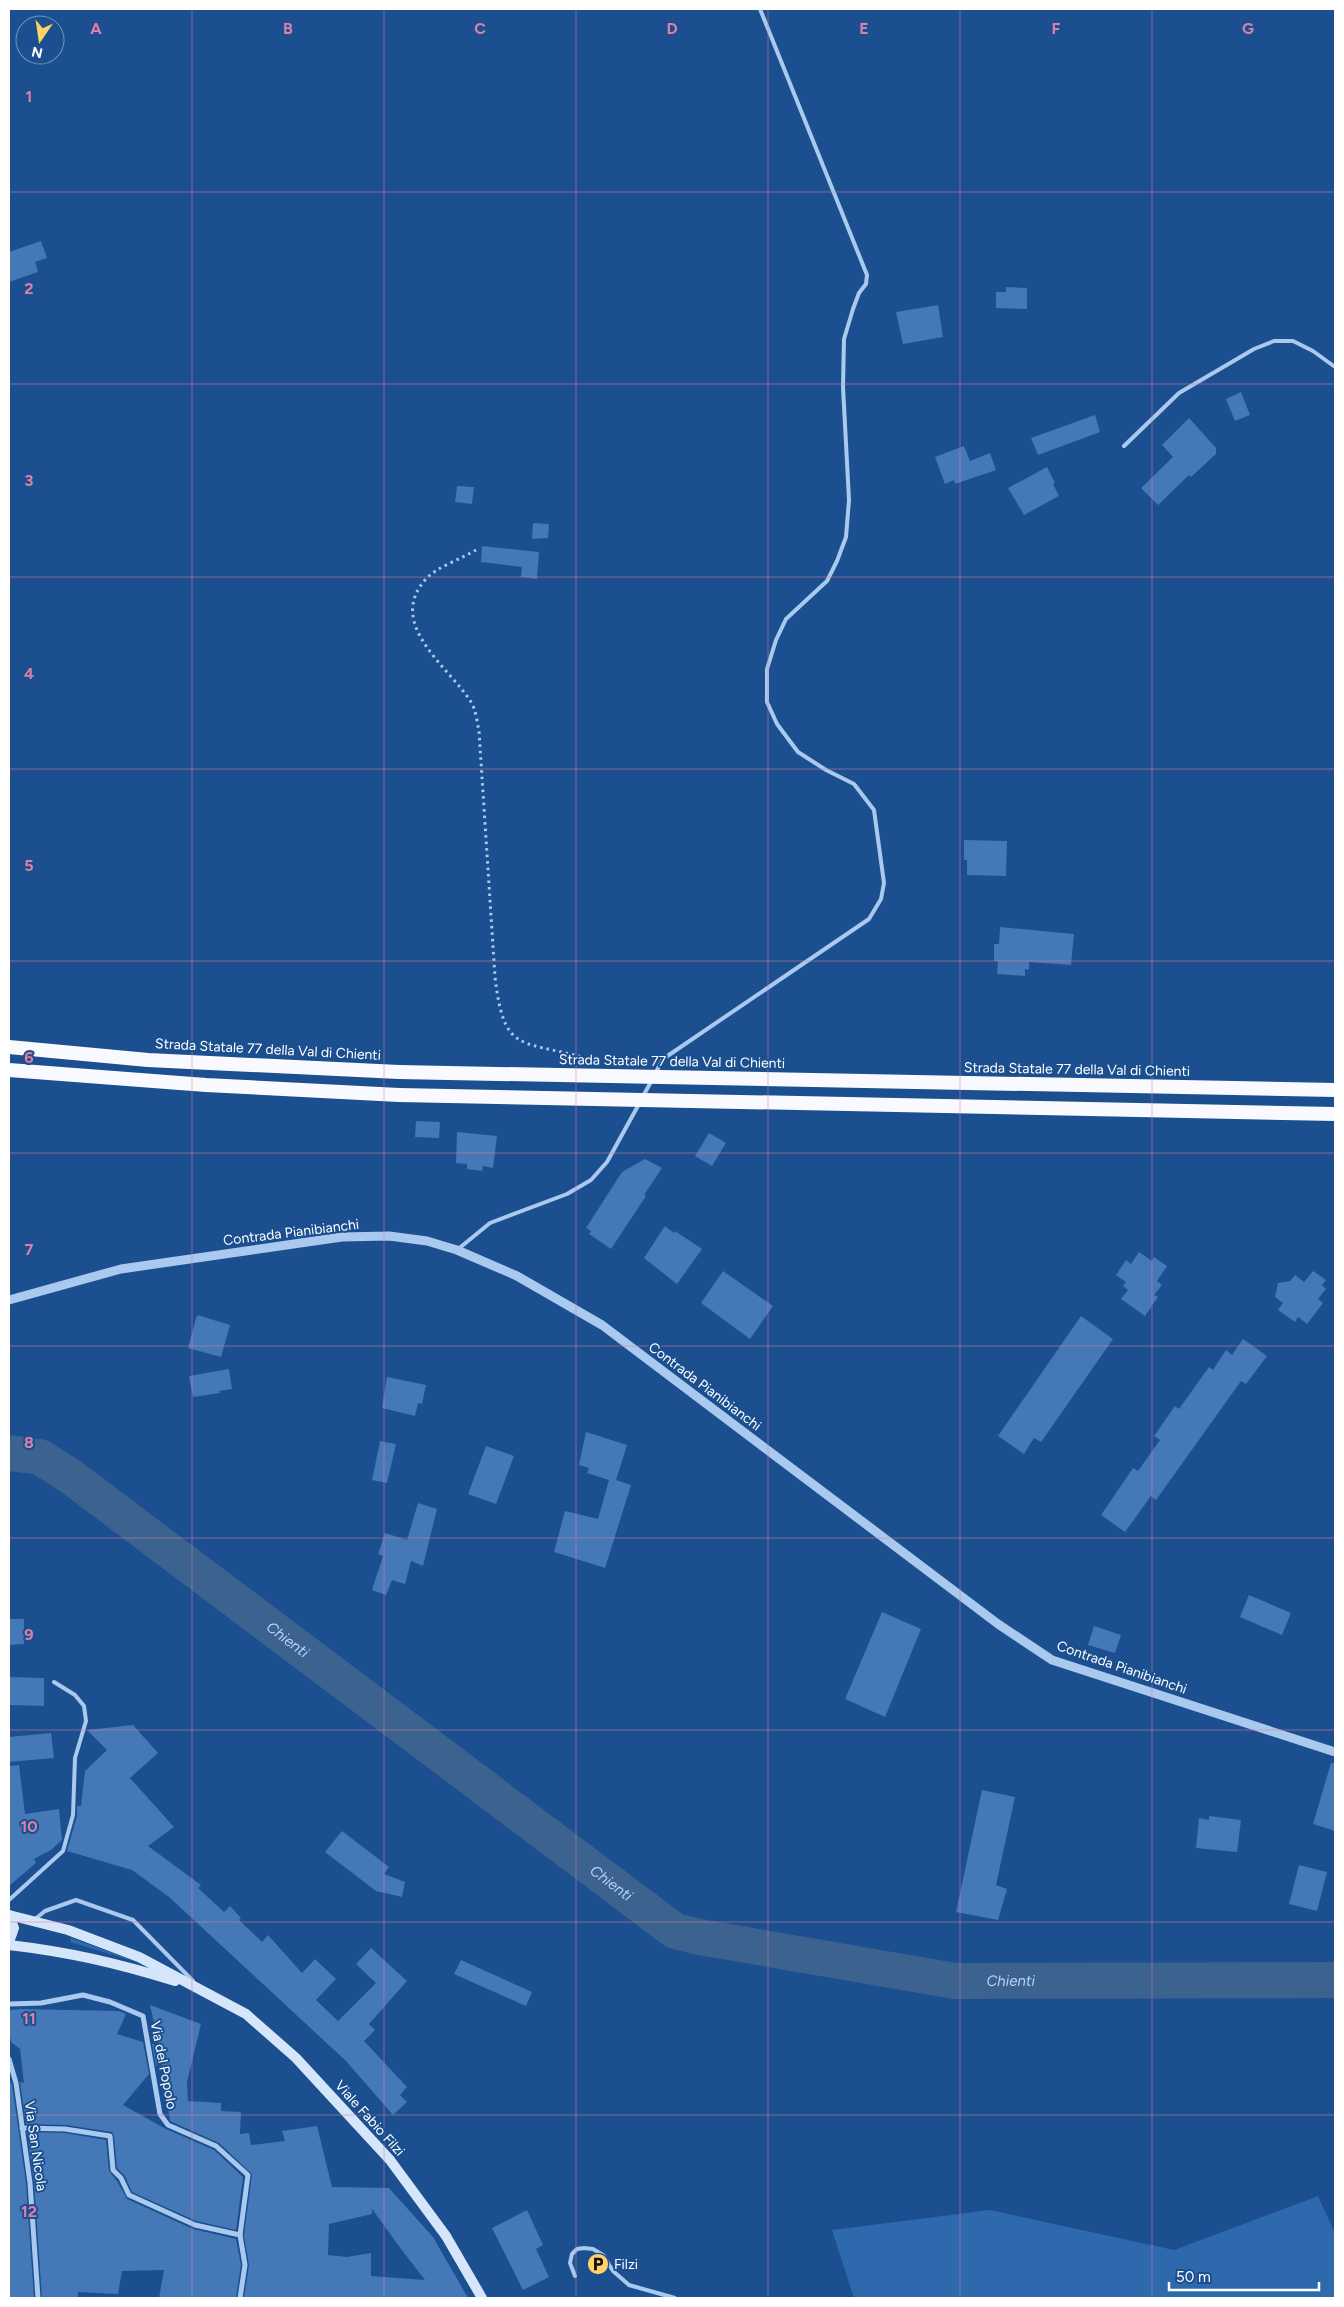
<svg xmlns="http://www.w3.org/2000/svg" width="1344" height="2307" viewBox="0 0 1344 2307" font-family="Figtree,sans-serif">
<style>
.green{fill:#2e69ad}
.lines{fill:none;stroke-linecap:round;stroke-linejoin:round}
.river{stroke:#3c6290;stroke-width:36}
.building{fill:#4478b7;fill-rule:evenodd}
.path{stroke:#a9c9ee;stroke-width:3;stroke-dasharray:2.5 4;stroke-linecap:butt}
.service{stroke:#a9c9ee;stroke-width:4}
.minor{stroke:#a9c9ee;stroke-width:5}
.tertiary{stroke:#a9c9ee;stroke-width:9}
.secondary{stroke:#d6e6fa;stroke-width:10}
.trunk{stroke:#f8faff;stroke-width:14}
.trunk-bridge{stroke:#f8faff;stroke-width:14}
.grid{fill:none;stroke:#dd80a5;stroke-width:1;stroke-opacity:0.55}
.labels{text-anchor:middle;stroke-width:4;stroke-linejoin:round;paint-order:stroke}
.street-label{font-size:14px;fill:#fff;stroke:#1b4f8f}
.poi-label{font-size:14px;fill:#fff;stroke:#1b4f8f;text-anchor:start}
.water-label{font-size:15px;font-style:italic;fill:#b5d3f5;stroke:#1b4f8f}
.grid-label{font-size:16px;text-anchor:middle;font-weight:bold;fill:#dd80a5;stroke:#1b4f8f;stroke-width:4;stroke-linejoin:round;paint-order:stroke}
</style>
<rect width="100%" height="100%" fill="#1b4f8f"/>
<!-- green -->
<g class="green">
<polygon points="71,1938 143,1964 70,1942"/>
<polygon points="1318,2196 1335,2233 1335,2298 854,2298 832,2230 990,2210 1174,2250"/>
</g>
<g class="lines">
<!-- river -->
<path class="river" id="s1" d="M9,1453L40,1457L70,1476L675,1931L700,1937L955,1981L1335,1980"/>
</g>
<!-- building -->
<g class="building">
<polygon points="41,241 47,258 35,262 38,272 9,282 9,252"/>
<polygon points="1006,287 1027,288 1027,309 996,308 996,292 1006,292"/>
<polygon points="938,305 943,337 903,344 896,312"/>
<polygon points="1241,392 1250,415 1235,421 1226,399"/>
<polygon points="1095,415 1100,432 1038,455 1031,438"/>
<polygon points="1189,418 1216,448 1216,454 1191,477 1189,475 1158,505 1141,488 1173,457 1162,445"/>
<polygon points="964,446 970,461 990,453 996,470 955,484 954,480 945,484 935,457"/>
<polygon points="1047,467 1055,483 1053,484 1059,496 1024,515 1008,488"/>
<polygon points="457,486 474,487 472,504 455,502"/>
<polygon points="533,523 549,524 548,538 532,539"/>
<polygon points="482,546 539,552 537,579 521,577 522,567 481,562"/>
<polygon points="964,840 1007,841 1006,876 967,875 967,860 964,860"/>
<polygon points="1000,927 1074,934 1071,965 1029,962 1029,970 1025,969 1025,976 997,974 998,961 994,961 994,944 999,944"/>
<polygon points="416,1121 440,1122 439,1138 415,1137"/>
<polygon points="457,1132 497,1136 493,1168 483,1166 482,1171 467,1169 467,1164 456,1163"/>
<polygon points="709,1133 726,1143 712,1166 695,1156"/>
<polygon points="645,1159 662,1168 644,1195 646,1196 611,1249 589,1234 591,1231 586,1228 622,1172"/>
<polygon points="665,1226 674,1233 675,1231 702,1249 677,1284 644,1258"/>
<polygon points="1139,1252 1152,1261 1154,1257 1167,1266 1157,1281 1162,1285 1154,1295 1158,1297 1145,1316 1121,1299 1128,1290 1123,1286 1126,1282 1116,1275 1126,1260 1131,1264"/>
<polygon points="723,1271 773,1306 750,1339 701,1303"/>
<polygon points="1313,1271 1326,1280 1322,1285 1326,1289 1318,1299 1323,1303 1307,1324 1298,1317 1295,1322 1278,1310 1283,1303 1275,1297 1278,1283 1290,1281 1295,1275 1304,1282"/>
<polygon points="197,1315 230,1325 221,1357 188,1348"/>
<polygon points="1081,1316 1113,1339 1041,1442 1034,1438 1024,1454 998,1436"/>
<polygon points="1243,1339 1267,1356 1246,1384 1241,1381 1156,1500 1151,1496 1125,1532 1101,1515 1133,1468 1138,1471 1160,1440 1154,1436 1175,1406 1179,1409 1209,1367 1213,1370 1226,1350 1232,1355"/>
<polygon points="229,1369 232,1389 219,1391 220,1393 193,1397 189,1376"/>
<polygon points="387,1377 426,1385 422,1404 418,1403 415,1416 382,1408"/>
<polygon points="586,1432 627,1445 616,1480 631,1485 605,1568 554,1552 565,1511 598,1519 609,1480 587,1473 589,1468 579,1465"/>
<polygon points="380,1441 396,1444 387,1483 372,1480"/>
<polygon points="486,1446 514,1456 496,1504 468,1494"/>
<polygon points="418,1503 437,1509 423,1566 411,1561 405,1584 392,1580 386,1595 372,1590 383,1556 378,1554 385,1533 407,1540"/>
<polygon points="1249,1595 1291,1613 1282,1635 1240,1617"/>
<polygon points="882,1612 921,1629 885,1717 845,1699"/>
<polygon points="9,1619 24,1619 24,1644 9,1645"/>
<polygon points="1094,1626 1121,1635 1115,1653 1088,1645"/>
<polygon points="9,1677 44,1678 44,1706 9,1705"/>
<polygon points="133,1725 158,1753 130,1778 174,1827 148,1846 201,1885 198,1888 224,1912 230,1906 241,1918 239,1920 262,1942 268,1935 302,1973 315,1959 336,1979 316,2000 338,2021 376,1983 356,1964 371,1948 407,1981 369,2024 375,2030 364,2041 407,2087 400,2095 407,2102 393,2115 346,2061 169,1897 132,1870 67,1851 77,1816 77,1806 81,1806 85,1771 107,1750 87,1730"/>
<polygon points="51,1733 54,1758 9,1762 9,1737"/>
<polygon points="1331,1763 1335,1763 1335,1831 1313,1824"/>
<polygon points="19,1765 25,1814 59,1809 62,1840 51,1850 34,1859 36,1863 9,1886 9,1766"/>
<polygon points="982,1790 1015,1797 996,1885 1007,1889 998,1920 956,1912"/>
<polygon points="1209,1816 1241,1820 1237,1852 1196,1848 1199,1818 1209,1820"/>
<polygon points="342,1831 389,1867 384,1874 405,1882 402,1897 376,1891 325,1852"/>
<polygon points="1299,1865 1327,1872 1317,1911 1289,1904"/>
<polygon points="461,1960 532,1992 526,2006 454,1974"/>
<path d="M150,2005L201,2024L187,2082L188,2101L221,2103V2111L241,2112L240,2134L249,2133L251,2145L285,2141L282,2131L317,2126L332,2187L389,2188L433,2237L468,2298H244L249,2265L244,2235L252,2174L219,2143L170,2121L161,2059L156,2066L152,2044L159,2046ZM372,2209L401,2249L425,2280L371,2276V2253L347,2257L328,2255L329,2224L372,2214Z"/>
<polygon points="22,2009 119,2011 126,2014 117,2034 143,2042 149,2074 123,2105 166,2129 214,2150 243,2177 236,2230 196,2221 132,2192 125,2176 117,2168 114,2136 112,2132 66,2125 26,2124 20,2082 24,2083 20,2049 11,2042 9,2031 9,2010"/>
<polygon points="9,2081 12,2084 26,2183 34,2298 9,2298"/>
<polygon points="27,2132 65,2133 106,2140 109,2171 117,2181 127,2199 193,2229 236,2239 241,2265 236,2298 159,2298 164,2270 122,2271 118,2294 78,2292 78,2298 42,2298 34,2183"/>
<polygon points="527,2210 543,2245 536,2249 549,2277 523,2290 492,2228"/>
</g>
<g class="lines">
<!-- path -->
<path class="path" d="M476,550C463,558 435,568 426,579C385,624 449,667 471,702C476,710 477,722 479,731L495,977C504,1052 518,1040 582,1057"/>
<!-- service -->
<g class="service">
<polyline points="1124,446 1179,393 1254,349 1274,341 1293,341 1313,351 1335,367"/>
<polyline points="655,1074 663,1059 869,919 881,899 884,883 874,810 854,784 826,770 798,752 777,724 767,702 767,669 776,640 786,619 827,581 837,561 846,537 849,500 843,387 844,339 853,309 859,293 866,284 867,275 760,9"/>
<polyline points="642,1098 652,1080"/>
<polyline points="457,1250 490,1223 567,1194 591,1180 607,1162 639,1104"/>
<polyline points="9,1900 63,1851 73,1815 75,1758 86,1721 84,1706 75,1695 54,1682"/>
<polyline points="34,1920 45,1911 76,1900 133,1920 193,1981"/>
<polyline points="575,2276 570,2263 572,2254 577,2249 584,2248 593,2249 603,2255 613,2271 629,2285 675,2298"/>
</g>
<!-- minor -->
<g class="minor">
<polyline points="9,2004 41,2003 83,1995 110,2002 143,2016 160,2114 168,2125 216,2146 248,2175 240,2235 245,2265 240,2298"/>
<polyline points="9,2059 16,2083 30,2183 38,2298"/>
<polyline points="22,2128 65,2129 110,2136 113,2170 121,2178 129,2195 195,2225 240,2235"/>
</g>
<!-- tertiary -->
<polyline class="tertiary" points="9,1300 121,1269 342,1237 389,1236 427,1241 457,1250 517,1276 602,1325 998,1624 1052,1660 1335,1752"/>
<!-- secondary -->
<g class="secondary">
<polyline points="9,1915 68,1930 139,1957 246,2014 296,2058 390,2160 446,2236 482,2298"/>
<polyline points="9,1915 14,1928 9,1942"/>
<path d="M9,1945C69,1952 117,1963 175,1981"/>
</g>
<!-- trunk -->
<g class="trunk">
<polyline points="9,1047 148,1060 399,1072"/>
<polyline points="9,1070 206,1085 399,1095"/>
</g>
<!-- trunk-bridge -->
<g class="trunk-bridge">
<polyline points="399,1072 1335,1090"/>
<polyline points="399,1095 1335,1114"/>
</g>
</g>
<!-- grid -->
<path class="grid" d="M192,9V2298M384,9V2298M576,9V2298M768,9V2298M960,9V2298M1152,9V2298M9,192H1335M9,384H1335M9,577H1335M9,769H1335M9,961H1335M9,1153H1335M9,1346H1335M9,1538H1335M9,1730H1335M9,1922H1335M9,2115H1335"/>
<!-- icons -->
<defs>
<g id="parking-disc" transform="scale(1.125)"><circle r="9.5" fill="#ffd166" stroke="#1b4f8f"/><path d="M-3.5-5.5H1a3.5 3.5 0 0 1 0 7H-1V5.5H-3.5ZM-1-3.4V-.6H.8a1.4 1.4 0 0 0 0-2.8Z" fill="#111"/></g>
</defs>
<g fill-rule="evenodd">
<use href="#parking-disc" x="598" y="2264"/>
</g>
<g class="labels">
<!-- street labels -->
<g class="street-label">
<text transform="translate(268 1049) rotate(3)" y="5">Strada Statale 77 della Val di Chienti</text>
<text transform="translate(672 1061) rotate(1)" y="5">Strada Statale 77 della Val di Chienti</text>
<text transform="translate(1077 1069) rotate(1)" y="5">Strada Statale 77 della Val di Chienti</text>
<text transform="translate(291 1232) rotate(-7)" y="5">Contrada Pianibianchi</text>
<text transform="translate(705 1386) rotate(37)" y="5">Contrada Pianibianchi</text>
<text transform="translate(1122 1667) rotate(19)" y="5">Contrada Pianibianchi</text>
<text transform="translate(164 2065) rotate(79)" y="5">Via del Popolo</text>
<text transform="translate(370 2118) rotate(48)" y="5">Viale Fabio Filzi</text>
<text transform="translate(36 2146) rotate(82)" y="5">Via San Nicola</text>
</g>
<!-- poi labels -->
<g class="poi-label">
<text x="614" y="2269">Filzi</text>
</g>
<!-- water labels -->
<g class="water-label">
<text dy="5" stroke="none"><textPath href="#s1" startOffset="339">Chienti</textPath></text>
<text dy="5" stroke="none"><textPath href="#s1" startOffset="744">Chienti</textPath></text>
<text dy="5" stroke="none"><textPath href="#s1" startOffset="1164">Chienti</textPath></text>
</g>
</g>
<g class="grid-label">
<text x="96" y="34">A</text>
<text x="288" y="34">B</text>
<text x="480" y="34">C</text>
<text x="672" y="34">D</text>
<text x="864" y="34">E</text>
<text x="1056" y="34">F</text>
<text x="1248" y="34">G</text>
<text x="29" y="102">1</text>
<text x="29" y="294">2</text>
<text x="29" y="486">3</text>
<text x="29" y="679">4</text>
<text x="29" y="871">5</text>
<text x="29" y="1063">6</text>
<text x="29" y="1255">7</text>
<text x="29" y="1448">8</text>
<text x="29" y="1640">9</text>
<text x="29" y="1832">10</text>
<text x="29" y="2024">11</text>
<text x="29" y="2217">12</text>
</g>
<!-- border -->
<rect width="1344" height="2307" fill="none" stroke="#ffffff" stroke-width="20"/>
<!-- north arrow -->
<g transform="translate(40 40) rotate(193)"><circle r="24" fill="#1b4f8f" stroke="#7695bc"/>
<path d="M0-4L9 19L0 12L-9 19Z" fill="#ffd166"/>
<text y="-8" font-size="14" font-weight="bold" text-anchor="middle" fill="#ffffff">N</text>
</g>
<!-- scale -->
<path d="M1169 2282v8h150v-8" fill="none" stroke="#ffffff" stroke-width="2.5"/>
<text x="1176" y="2282" font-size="15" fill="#ffffff" stroke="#1b4f8f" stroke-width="4" paint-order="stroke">50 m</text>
</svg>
